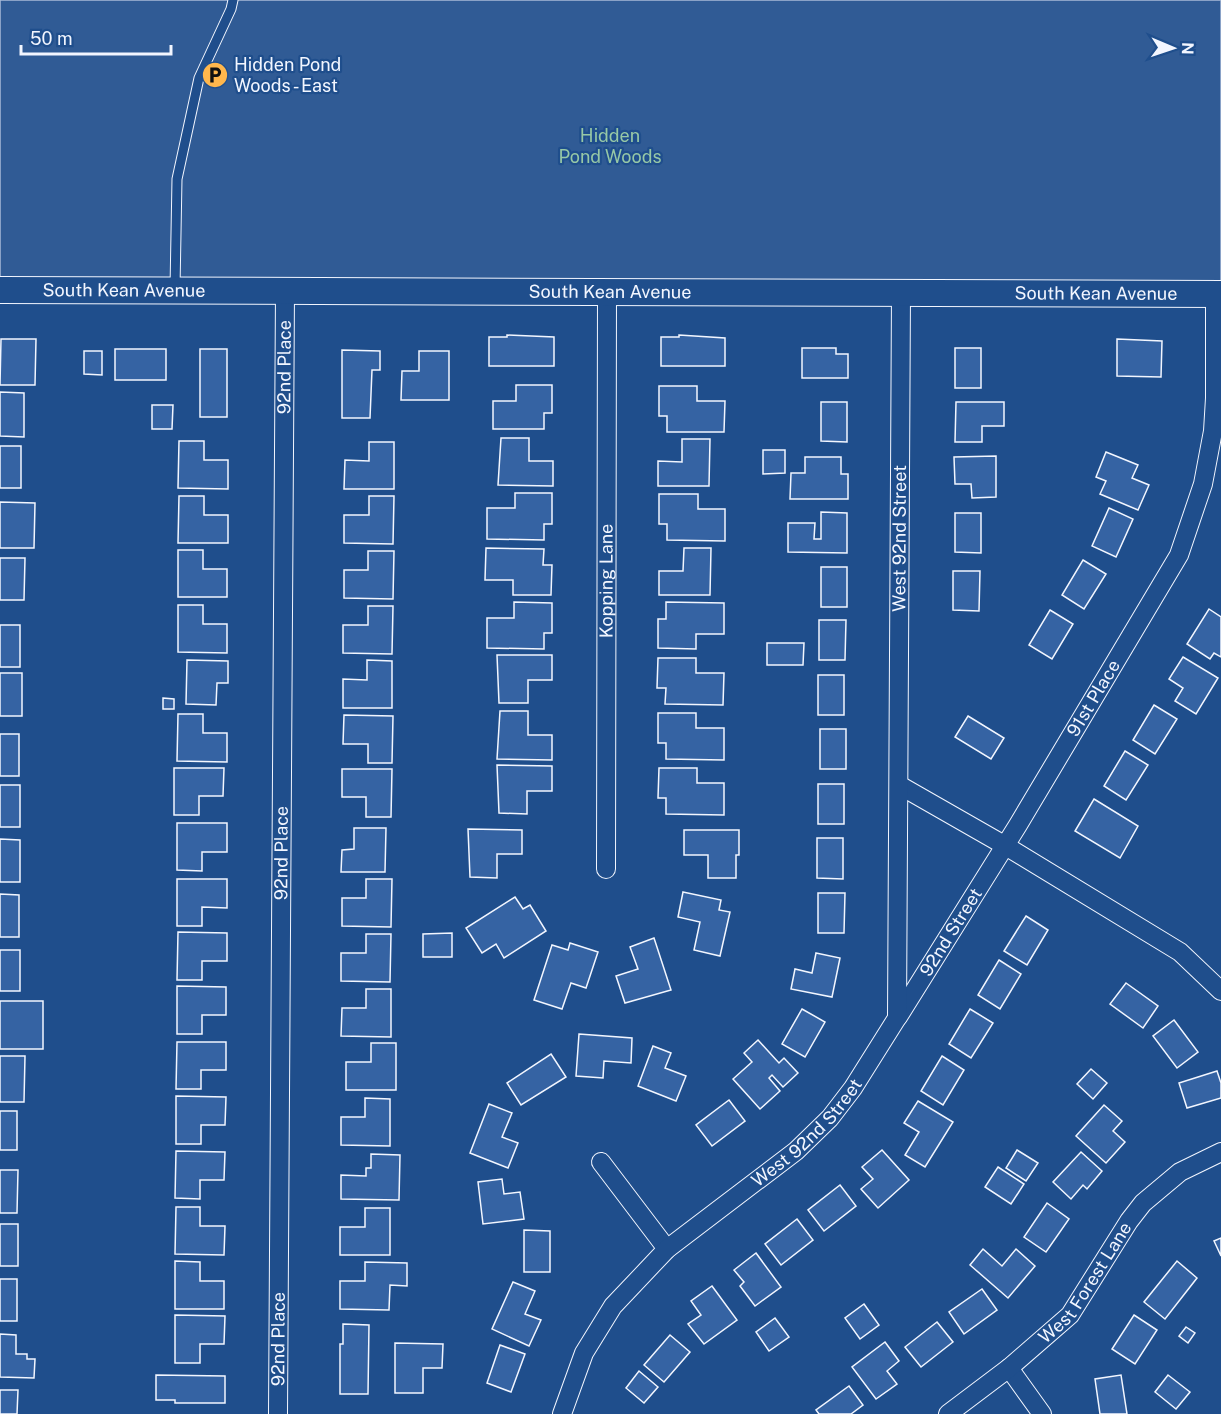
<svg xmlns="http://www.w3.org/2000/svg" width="1221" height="1414" viewBox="0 0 1221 1414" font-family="'Public Sans',sans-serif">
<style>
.built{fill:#305b95;stroke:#a8bbd7;stroke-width:1.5}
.building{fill:#3563a3;stroke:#f2f6ff;stroke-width:1.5}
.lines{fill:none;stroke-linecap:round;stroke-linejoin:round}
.lane-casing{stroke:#f2f6ff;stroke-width:11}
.street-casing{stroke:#f2f6ff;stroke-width:20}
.secondary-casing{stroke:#f2f6ff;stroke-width:28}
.lane{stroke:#1f4e8c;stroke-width:9}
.street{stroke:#1f4e8c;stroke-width:18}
.secondary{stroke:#1f4e8c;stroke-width:26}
.labels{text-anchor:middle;stroke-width:4.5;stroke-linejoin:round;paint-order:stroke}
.poi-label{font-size:18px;fill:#f2f6ff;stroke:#1f4e8c;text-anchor:start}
.park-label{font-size:18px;fill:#97c8a6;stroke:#1f4e8c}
.street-label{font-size:18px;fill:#f2f6ff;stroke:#1f4e8c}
</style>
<rect width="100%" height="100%" fill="#1f4e8c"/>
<!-- built -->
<polygon class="built" points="0,0 1221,0 1221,292 0,291"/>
<!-- building -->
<g class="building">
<polygon points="507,335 554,337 554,366 489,366 489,337 507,337"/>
<polygon points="679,335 725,338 725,366 661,366 661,337 679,337"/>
<polygon points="1,339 36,339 35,385 0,385"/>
<polygon points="1117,339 1162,341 1161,377 1117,376"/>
<polygon points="802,348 836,348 836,354 848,354 848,378 802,378"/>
<rect x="955" y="348" width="26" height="40"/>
<rect x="115" y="349" width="51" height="31"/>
<rect x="200" y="349" width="27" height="68"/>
<polygon points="342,350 380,351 380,370 372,370 370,418 342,418"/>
<polygon points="84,351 102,351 102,375 84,374"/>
<polygon points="419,351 449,351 449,400 401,400 402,371 419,371"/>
<polygon points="516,385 552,385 552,413 544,413 544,429 493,429 493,401 516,401"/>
<polygon points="659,386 697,386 697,401 725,401 724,432 667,432 667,416 659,416"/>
<polygon points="0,392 24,393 24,437 0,436"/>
<polygon points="821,402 847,402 847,442 821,441"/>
<polygon points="956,402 1004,402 1004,426 982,426 982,442 955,442"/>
<polygon points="152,405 173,405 172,429 152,429"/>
<polygon points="501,438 529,438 529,461 553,461 553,486 498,485"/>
<polygon points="682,439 710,439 709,486 658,486 658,461 682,462"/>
<polygon points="179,441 204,441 204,460 228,460 228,489 178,488"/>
<polygon points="369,442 394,442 394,489 344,489 345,460 369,461"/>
<rect x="0" y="446" width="21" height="42"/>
<polygon points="763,450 785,450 785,473 763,474"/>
<polygon points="1106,452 1138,465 1132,478 1149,485 1138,510 1100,494 1106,481 1096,477"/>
<polygon points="996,456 996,497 972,498 971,484 955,484 954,457"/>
<polygon points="805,457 841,457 841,474 848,474 848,499 790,499 791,473 805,473"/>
<polygon points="515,493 552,493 552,524 544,524 544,540 487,539 487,508 515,508"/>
<polygon points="659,494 698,494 698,509 725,509 725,541 667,540 667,524 659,524"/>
<polygon points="179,496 204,496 204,515 228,515 228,543 178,543"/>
<polygon points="369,496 394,496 393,544 344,543 344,515 369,515"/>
<polygon points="0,502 35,503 34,548 0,548"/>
<polygon points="1109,508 1133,519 1116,557 1092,546"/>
<polygon points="821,512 847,513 847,553 788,552 788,523 815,523 814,539 821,539"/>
<polygon points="955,513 981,513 981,553 955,552"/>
<polygon points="486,548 544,549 543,565 552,565 551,595 513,595 513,580 485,580"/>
<polygon points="684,548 711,548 710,595 659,595 659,571 683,571"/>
<polygon points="178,550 203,550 203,569 227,569 227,597 178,597"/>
<polygon points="368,551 394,551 393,599 344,598 344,570 368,570"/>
<polygon points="0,558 25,558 24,600 0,600"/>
<polygon points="1083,560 1106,574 1084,609 1062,595"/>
<rect x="821" y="567" width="26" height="40"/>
<polygon points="953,571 980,571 979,611 953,610"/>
<polygon points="514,602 552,603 552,633 544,633 544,649 487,648 487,618 514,618"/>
<polygon points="666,602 724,603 724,634 696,634 696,649 658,648 658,619 666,619"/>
<polygon points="178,605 203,605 203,624 227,624 227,653 178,652"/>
<polygon points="368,606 393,606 392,654 343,653 343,625 368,625"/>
<polygon points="1209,609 1221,617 1221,657 1214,653 1210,659 1187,644"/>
<polygon points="1050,610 1073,624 1052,659 1029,645"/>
<polygon points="819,620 846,620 845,660 819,660"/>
<rect x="0" y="625" width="20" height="42"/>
<polygon points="767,643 804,643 803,665 767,665"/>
<polygon points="497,655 552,655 552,680 528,680 528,703 499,703"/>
<polygon points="1183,657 1218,678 1196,714 1175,701 1183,688 1169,679"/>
<polygon points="658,658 696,658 696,673 724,673 723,705 665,704 666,688 657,688"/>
<polygon points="187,660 228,661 228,683 217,683 216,705 186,704"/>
<polygon points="367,660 392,661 392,708 343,708 343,679 367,680"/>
<rect x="0" y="673" width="22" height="43"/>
<rect x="818" y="675" width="26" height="40"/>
<polygon points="163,698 174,699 174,709 163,709"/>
<polygon points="1154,705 1177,719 1155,754 1133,740"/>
<polygon points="500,711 528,711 528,735 552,735 552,760 497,759"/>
<polygon points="658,713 696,713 696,728 724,728 724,760 666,759 666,743 658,743"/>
<polygon points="178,714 203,714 203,733 227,733 227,762 177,761"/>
<polygon points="344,715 393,716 392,763 368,763 368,744 343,744"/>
<polygon points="968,716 1004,738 991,759 955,737"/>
<rect x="820" y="729" width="26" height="40"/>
<rect x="0" y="734" width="19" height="42"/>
<polygon points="1125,751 1148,765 1126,800 1104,786"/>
<polygon points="497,765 552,766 552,791 527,791 527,814 499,813"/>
<polygon points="174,768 224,768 223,796 199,796 199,815 174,815"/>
<polygon points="659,768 697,768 697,783 724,783 724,815 666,814 666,798 658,798"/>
<polygon points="342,769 392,769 391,817 366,817 366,797 342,797"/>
<rect x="818" y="784" width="26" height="40"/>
<rect x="0" y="785" width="20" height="42"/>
<polygon points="1094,799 1138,826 1120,858 1075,831"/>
<polygon points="177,823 227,823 227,852 202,852 202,871 177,870"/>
<polygon points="354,828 386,828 385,872 341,872 342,850 354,849"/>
<polygon points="468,829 522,830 522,854 497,854 497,878 470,877"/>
<polygon points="684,830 739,830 739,855 736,855 736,878 708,878 708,855 684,855"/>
<polygon points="817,838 843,838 843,879 817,878"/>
<polygon points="0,839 20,840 20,882 0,882"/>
<polygon points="177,879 227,879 227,908 202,907 202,926 177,926"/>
<polygon points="366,879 392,879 391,927 342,926 342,898 366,898"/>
<polygon points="683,892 721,900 719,910 730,912 720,956 694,950 700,922 678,917"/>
<polygon points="818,893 845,893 844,933 818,933"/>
<polygon points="0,894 19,895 19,937 0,937"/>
<polygon points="515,897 523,909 530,905 546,931 504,958 496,944 482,953 466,928"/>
<polygon points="1026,916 1048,930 1027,965 1004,951"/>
<polygon points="178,932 227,933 227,961 202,961 202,980 177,980"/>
<polygon points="452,933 452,957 423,957 423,934"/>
<polygon points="366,934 391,934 390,982 341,981 341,953 366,953"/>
<polygon points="654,938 671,990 625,1003 616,976 638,969 630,947"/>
<polygon points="570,943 598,952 586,988 571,983 562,1009 534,1000 552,945 568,950"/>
<rect x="0" y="950" width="20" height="41"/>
<polygon points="816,953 840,958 832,997 791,989 795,969 812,973"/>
<polygon points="999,960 1021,974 1000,1009 978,995"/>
<polygon points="1126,983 1158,1006 1143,1028 1110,1004"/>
<polygon points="177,986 226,987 226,1015 202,1015 202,1034 177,1034"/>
<polygon points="366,989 391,989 391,1037 341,1036 342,1008 366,1008"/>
<rect x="0" y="1001" width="43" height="48"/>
<polygon points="802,1009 825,1022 805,1057 782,1044"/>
<polygon points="970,1009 993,1023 971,1058 949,1044"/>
<polygon points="1174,1020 1198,1052 1177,1068 1153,1036"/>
<polygon points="579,1034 632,1038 631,1063 604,1061 603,1078 576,1076"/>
<polygon points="758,1040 779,1063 784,1058 798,1073 783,1087 772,1075 769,1078 780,1091 760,1109 733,1079 752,1062 744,1053"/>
<polygon points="177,1042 226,1042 226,1070 201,1070 201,1089 176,1089"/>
<polygon points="371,1043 396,1043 396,1090 346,1090 346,1062 371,1062"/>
<polygon points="653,1046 671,1053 665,1068 686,1076 676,1101 638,1086"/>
<polygon points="551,1054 566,1077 521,1105 507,1083"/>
<polygon points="0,1056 25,1056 24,1102 0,1102"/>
<polygon points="942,1056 964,1070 943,1105 921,1091"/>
<polygon points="1091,1069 1107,1083 1093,1099 1077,1084"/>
<polygon points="1217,1071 1221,1083 1221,1098 1187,1108 1179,1083"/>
<polygon points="176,1096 226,1097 225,1125 201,1125 201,1144 176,1144"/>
<polygon points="365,1098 390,1099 390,1146 341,1145 341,1117 365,1117"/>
<polygon points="729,1100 745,1121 712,1146 696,1125"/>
<polygon points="918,1101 953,1122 925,1167 905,1155 919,1132 904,1123"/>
<polygon points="489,1104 512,1113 502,1137 518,1143 508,1168 470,1153"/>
<polygon points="1104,1105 1122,1121 1113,1131 1125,1142 1106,1163 1076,1136"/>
<rect x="0" y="1111" width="17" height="39"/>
<polygon points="882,1150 909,1180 878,1208 861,1189 873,1179 862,1167"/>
<polygon points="1017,1150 1038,1163 1026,1181 1006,1168"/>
<polygon points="176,1151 225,1152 224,1180 200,1180 200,1199 175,1198"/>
<polygon points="1081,1152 1102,1171 1087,1189 1083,1185 1071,1199 1053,1182"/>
<polygon points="371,1154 400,1155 399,1200 341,1199 341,1175 366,1176 366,1168 371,1168"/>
<polygon points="998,1167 1024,1184 1011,1204 985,1187"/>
<polygon points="0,1170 18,1170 17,1213 0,1213"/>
<polygon points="502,1179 504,1194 520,1192 524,1219 483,1224 478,1182"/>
<polygon points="840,1185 856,1206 824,1231 808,1210"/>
<polygon points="1047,1203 1069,1219 1046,1252 1024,1237"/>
<polygon points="176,1207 200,1207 200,1226 225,1226 224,1255 175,1254"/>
<polygon points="365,1208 390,1208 390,1255 340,1255 340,1227 365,1227"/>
<polygon points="797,1219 813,1240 781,1265 765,1244"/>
<rect x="0" y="1224" width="18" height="42"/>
<polygon points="524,1230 550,1231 550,1272 524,1272"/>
<polygon points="1221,1238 1221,1256 1214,1241"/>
<polygon points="983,1249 1002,1266 1016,1249 1035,1266 1008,1298 970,1265"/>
<polygon points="756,1253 781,1287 755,1306 740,1286 744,1282 734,1270"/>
<polygon points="175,1261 200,1262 200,1281 224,1281 224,1309 175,1309"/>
<polygon points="1177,1261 1197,1278 1165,1319 1144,1302"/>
<polygon points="365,1262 407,1263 407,1286 390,1285 389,1310 340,1309 340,1281 365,1281"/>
<rect x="0" y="1279" width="17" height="42"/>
<polygon points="513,1282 535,1291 525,1314 541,1320 529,1346 492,1329"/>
<polygon points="712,1286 737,1320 704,1344 688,1324 701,1315 691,1301"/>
<polygon points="982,1289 997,1310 964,1334 949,1312"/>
<polygon points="864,1304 879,1325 860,1339 845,1318"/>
<polygon points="175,1315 225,1316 224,1344 200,1344 200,1363 175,1363"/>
<polygon points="1134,1315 1157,1330 1135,1364 1112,1349"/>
<polygon points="775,1318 789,1337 769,1351 756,1332"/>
<polygon points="937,1322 953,1342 921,1367 905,1347"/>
<polygon points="343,1324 369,1325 368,1394 340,1394 340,1344 343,1344"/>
<polygon points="1186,1327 1195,1333 1188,1343 1179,1336"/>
<polygon points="0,1334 16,1335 16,1354 27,1354 27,1359 35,1359 34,1378 0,1377"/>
<polygon points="670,1335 690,1352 664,1382 644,1365"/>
<polygon points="885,1342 899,1361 887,1371 897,1384 876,1399 852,1367"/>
<polygon points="395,1343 443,1344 442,1368 423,1368 423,1393 395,1393"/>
<polygon points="500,1345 525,1354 511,1392 487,1383"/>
<polygon points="639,1371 658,1387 644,1403 626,1388"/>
<polygon points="156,1375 225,1376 225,1403 175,1403 175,1400 156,1400"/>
<polygon points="1121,1375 1127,1414 1100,1414 1095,1379"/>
<polygon points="1168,1375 1190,1392 1176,1409 1155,1392"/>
<polygon points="849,1386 863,1405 851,1414 819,1414 816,1410"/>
<polygon points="0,1390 18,1390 17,1414 0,1414"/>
</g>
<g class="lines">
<!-- lane casing -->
<g class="lane-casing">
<polyline id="lane" points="175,288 177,179 199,78 231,9 233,0"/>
</g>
<!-- street casing -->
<g class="street-casing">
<g id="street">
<polyline points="899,785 1004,845 1180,952 1221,991"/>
<path id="s1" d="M606,869L607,292"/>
<path id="s2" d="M898,1017L1018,825L1179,555L1203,484L1213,431L1215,398V294"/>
<polyline points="601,1162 667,1249"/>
<polyline points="1009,1368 1042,1414"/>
<path id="s3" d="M278,1414L285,291"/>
<path id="s4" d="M562,1414L584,1353L613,1306L667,1249L796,1151L830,1118L853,1088L897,1018L901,293"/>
<path id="s5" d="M948,1414L1009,1368L1070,1315L1129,1221L1143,1203L1180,1172L1221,1152"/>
</g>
</g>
<!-- secondary casing -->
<g class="secondary-casing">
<g id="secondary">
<path id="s6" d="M0,290L1221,294"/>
</g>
</g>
<!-- lane -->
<use href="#lane" class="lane"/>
<!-- street -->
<use href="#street" class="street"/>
<!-- secondary -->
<use href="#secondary" class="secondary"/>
</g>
<!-- icons -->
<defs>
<g id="parking-disc" transform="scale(1.35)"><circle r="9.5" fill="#ffb74d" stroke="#1f4e8c"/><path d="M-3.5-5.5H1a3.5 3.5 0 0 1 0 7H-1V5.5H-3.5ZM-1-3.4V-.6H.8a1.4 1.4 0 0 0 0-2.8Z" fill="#111"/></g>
</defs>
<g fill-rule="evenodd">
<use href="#parking-disc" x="215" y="75"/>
</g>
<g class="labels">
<!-- poi labels -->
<g class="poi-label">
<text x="234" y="71">Hidden Pond<tspan x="234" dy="21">Woods - East</tspan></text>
</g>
<!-- park labels -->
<g class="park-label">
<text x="610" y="142">Hidden<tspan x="610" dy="21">Pond Woods</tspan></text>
</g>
<!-- street labels -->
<g class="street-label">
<text dy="6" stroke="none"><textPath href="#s6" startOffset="124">South Kean Avenue</textPath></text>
<text dy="6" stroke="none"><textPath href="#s6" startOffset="610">South Kean Avenue</textPath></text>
<text dy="6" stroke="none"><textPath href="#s6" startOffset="1096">South Kean Avenue</textPath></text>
<text dy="6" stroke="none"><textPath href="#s3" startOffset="1047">92nd Place</textPath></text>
<text dy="6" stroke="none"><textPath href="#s4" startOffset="1008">West 92nd Street</textPath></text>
<text dy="6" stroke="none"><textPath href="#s1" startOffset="288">Kopping Lane</textPath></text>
<text dy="6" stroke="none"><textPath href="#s2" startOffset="374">91st Place</textPath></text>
<text dy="6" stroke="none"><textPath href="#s3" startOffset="561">92nd Place</textPath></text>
<text dy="6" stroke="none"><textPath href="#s2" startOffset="100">92nd Street</textPath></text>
<text dy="6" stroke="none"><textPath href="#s4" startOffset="381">West 92nd Street</textPath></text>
<text dy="6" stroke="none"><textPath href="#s5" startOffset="192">West Forest Lane</textPath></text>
<text dy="6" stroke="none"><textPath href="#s3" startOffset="75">92nd Place</textPath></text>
</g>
</g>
<!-- north arrow -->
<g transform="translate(1173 48) rotate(92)" stroke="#1f4e8c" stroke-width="4.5" paint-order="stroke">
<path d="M0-4.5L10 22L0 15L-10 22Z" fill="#f2f6ff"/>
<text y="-9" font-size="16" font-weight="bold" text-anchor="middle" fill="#f2f6ff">N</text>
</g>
<!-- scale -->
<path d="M21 45v9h150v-9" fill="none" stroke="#f2f6ff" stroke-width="3"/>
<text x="30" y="45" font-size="18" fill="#f2f6ff" stroke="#1f4e8c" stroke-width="4.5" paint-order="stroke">50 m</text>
</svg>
